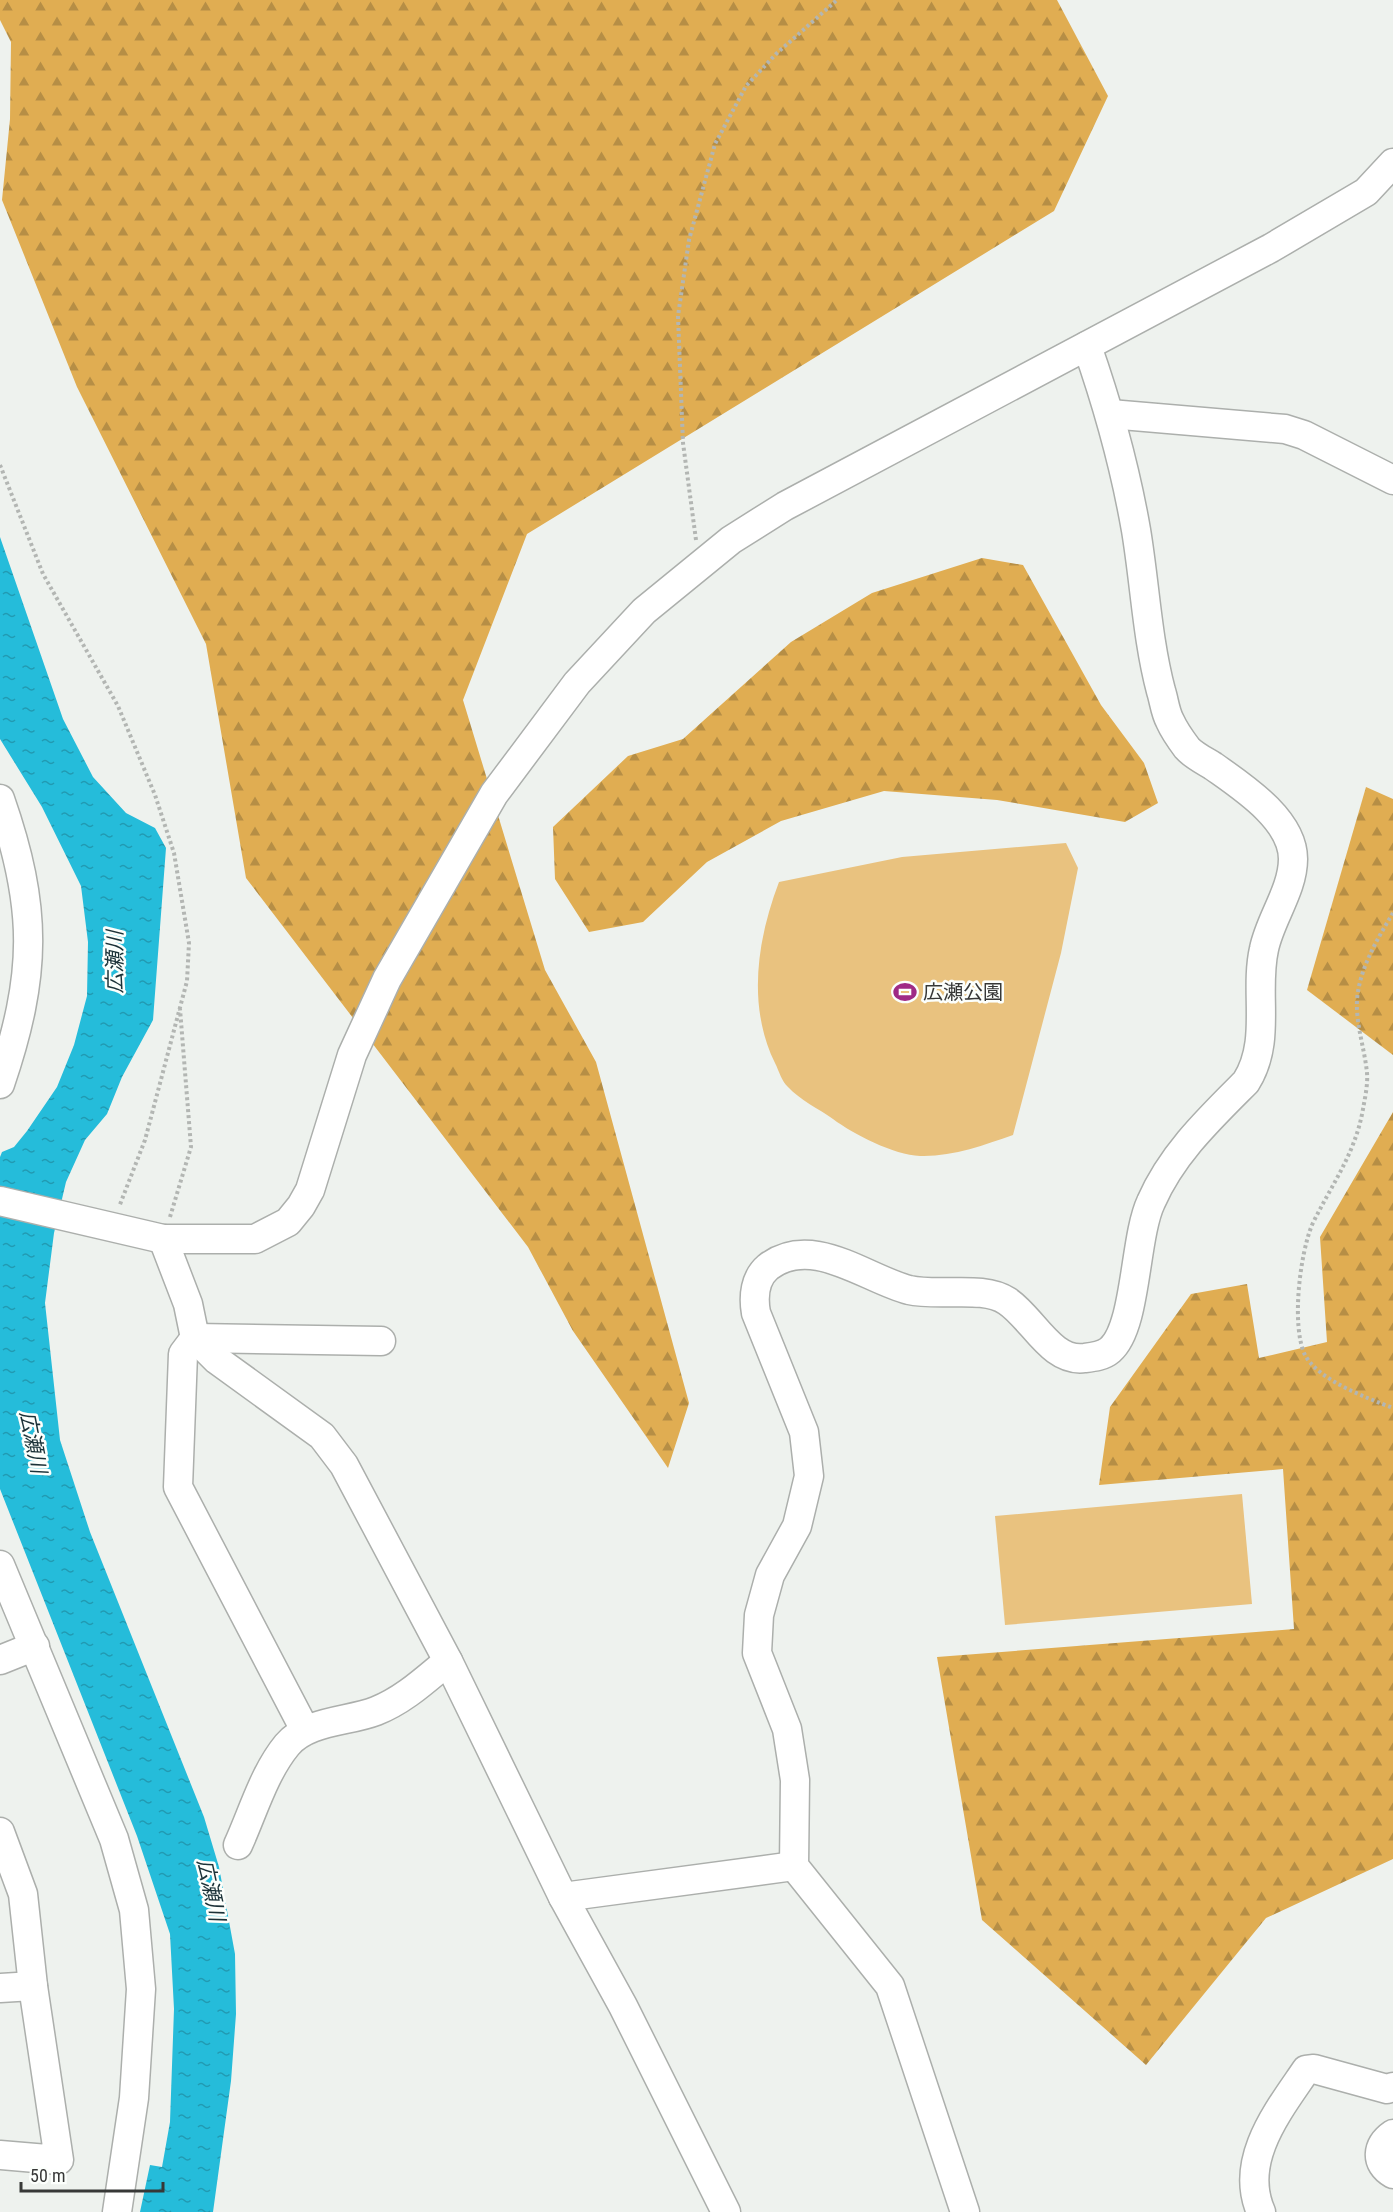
<svg xmlns="http://www.w3.org/2000/svg" width="1393" height="2212" viewBox="0 0 1393 2212" font-family="'Roboto Condensed','Noto Sans JP',sans-serif">
<style>
.forest{fill:url(#forest-firs)}
.pitch{fill:#e9c27f}
.water{fill:url(#water-ripples)}
.lines{fill:none;stroke-linecap:round;stroke-linejoin:round}
.minor-casing{stroke:#acafac;stroke-width:31}
.path{stroke:#b3b6b3;stroke-width:4;stroke-dasharray:3 3;stroke-linecap:butt}
.minor{stroke:#fff;stroke-width:28}
.labels{text-anchor:middle;stroke-width:5;stroke-linejoin:round;paint-order:stroke}
.poi-label{font-size:20px;fill:#373837;stroke:#fcfffc;text-anchor:start}
.water-label{font-size:21px;font-style:italic;fill:#1b3238;stroke:#fcfffc}
</style>
<defs>
<pattern id="forest-firs" width="22" height="20" patternUnits="userSpaceOnUse" patternTransform="scale(1.5)"><rect width="22" height="20" fill="#e0ad52"/><path d="M5 1l3.5 6h-7zM16 11l3.5 6h-7z" fill="#b68e45"/></pattern>
<pattern id="water-ripples" width="26" height="14" patternUnits="userSpaceOnUse" patternTransform="scale(1.5)"><rect width="26" height="14" fill="#25bcda"/><path d="M2 4q2-2 4 0t4 0M15 11q2-2 4 0t4 0" fill="none" stroke="#219ab2"/></pattern>
</defs>
<rect width="100%" height="100%" fill="#eef2ee"/>
<!-- forest -->
<g class="forest">
<polygon points="0,0 1057,0 1108,96 1054,211 527,534 463,700 545,970 596,1062 689,1403 668,1468 573,1331 528,1247 246,878 206,644 77,387 2,200 10,119 11,42 0,20"/>
<polygon points="982,558 1023,565 1101,705 1144,763 1158,803 1125,822 997,800 884,791 781,821 707,862 643,922 589,932 555,879 553,827 628,756 683,739 791,642 872,593"/>
<polygon points="1366,787 1393,799 1393,1055 1307,990"/>
<polygon points="1393,1112 1393,1859 1266,1918 1146,2065 982,1920 937,1657 1294,1629 1283,1469 1099,1485 1110,1407 1191,1294 1247,1284 1259,1358 1327,1342 1320,1237"/>
</g>
<!-- pitch -->
<g class="pitch">
<path d="M1066,843L1078,868L1061,953L1013,1135C984,1145 952,1157 920,1156C894,1155 853,1134 833,1119C819,1109 800,1100 788,1087C782,1082 779,1071 775,1063C747,1006 757,940 779,882L902,857Z"/>
<polygon points="1242,1494 1252,1604 1005,1625 995,1516"/>
</g>
<!-- water -->
<polygon class="water" points="0,537 63,719 93,777 126,813 155,828 166,848 153,1020 122,1077 107,1114 85,1140 66,1182 54,1233 45,1303 60,1440 90,1532 204,1817 219,1867 235,1954 236,2014 231,2081 213,2212 140,2212 150,2165 162,2167 170,2122 174,2009 170,1934 137,1836 0,1489 0,1157 2,1152 14,1147 27,1131 57,1087 74,1045 87,996 88,942 81,886 42,807 0,739"/>
<g class="lines">
<!-- minor casing -->
<g class="minor-casing">
<g id="minor">
<polyline points="1110,414 1285,429 1304,435 1393,480"/>
<path d="M0,799C38,908 37,975 0,1084"/>
<polyline points="0,1201 163,1239 255,1239 288,1222 301,1206 310,1190 352,1055 387,979 494,794 577,683 644,611 731,540 785,506 1271,248 1366,192 1393,163"/>
<polyline points="163,1239 188,1304 195,1338 217,1360 322,1436 344,1465 448,1661 563,1897 623,2006 726,2212"/>
<polyline points="195,1338 183,1354 178,1487 305,1730"/>
<polyline points="195,1338 381,1341"/>
<polyline points="0,1565 114,1839 134,1910 141,1989 134,2098 117,2212"/>
<polyline points="0,1660 35,1646"/>
<polyline points="0,1832 23,1894 33,1986 59,2160 0,2155"/>
<path d="M238,1845C253,1812 264,1773 287,1745C308,1720 348,1722 376,1711C404,1700 426,1679 448,1661"/>
<polyline points="563,1897 794,1866"/>
<polyline points="0,1988 33,1986"/>
<path d="M1393,2134C1377,2145 1374,2163 1393,2174"/>
<path d="M965,2212L890,1986L794,1866L795,1780L787,1729L757,1653L759,1615L770,1575L797,1526L809,1476L804,1432L756,1313C753,1296 755,1278 768,1267C812,1233 866,1279 909,1290C940,1297 983,1285 1007,1301C1033,1318 1051,1363 1085,1358C1094,1357 1103,1356 1110,1350C1137,1327 1134,1238 1151,1202C1172,1154 1209,1119 1246,1082C1272,1041 1254,993 1264,949C1270,919 1293,890 1293,859C1293,819 1241,786 1213,766C1205,761 1193,755 1187,748C1181,740 1174,730 1170,721C1165,712 1164,700 1161,691C1147,638 1145,584 1136,530C1125,467 1108,406 1087,346"/>
<path d="M1261,2212C1238,2160 1279,2110 1306,2070L1314,2069L1387,2089L1393,2087"/>
</g>
</g>
<!-- path -->
<g class="path">
<polyline points="0,465 43,574 118,706 155,795 174,853 189,943 187,981 145,1140 119,1207"/>
<polyline points="696,540 683,443 678,316 689,240 715,144 746,86 776,54 837,0"/>
<path d="M1393,913C1376,941 1355,976 1357,1010C1358,1031 1365,1052 1367,1073C1368,1084 1365,1098 1363,1109C1355,1155 1331,1185 1312,1225C1300,1254 1291,1326 1305,1355C1318,1380 1367,1398 1393,1408"/>
<polyline points="170,1217 191,1147 180,1009"/>
</g>
<!-- minor -->
<use href="#minor" class="minor"/>
</g>
<!-- icons -->
<defs>
<g id="stadium-bare" transform="scale(1.8)"><path d="M0-5a6.5 5 0 1 0 0 10a6.5 5 0 1 0 0-10ZM-3.5-1.8h7v3.6h-7Z" fill="#9f2a85" stroke="#fcfffc" stroke-width="2.5" paint-order="stroke"/></g>
</defs>
<g fill-rule="evenodd">
<use href="#stadium-bare" x="905" y="992"/>
</g>
<g class="labels">
<!-- poi labels -->
<g class="poi-label">
<text x="923" y="999">広瀬公園</text>
</g>
<!-- water labels -->
<g class="water-label">
<text transform="translate(115 962) rotate(-90)" y="7">広瀬川</text>
<text transform="translate(33 1442) rotate(79)" y="7">広瀬川</text>
<text transform="translate(211 1890) rotate(78)" y="7">広瀬川</text>
</g>
</g>
<!-- scale -->
<path d="M21 2182v9h142v-9" fill="none" stroke="#373837" stroke-width="3"/>
<text x="30" y="2182" font-size="18" fill="#373837" stroke="#fcfffc" stroke-width="4.5" paint-order="stroke">50 m</text>
</svg>
